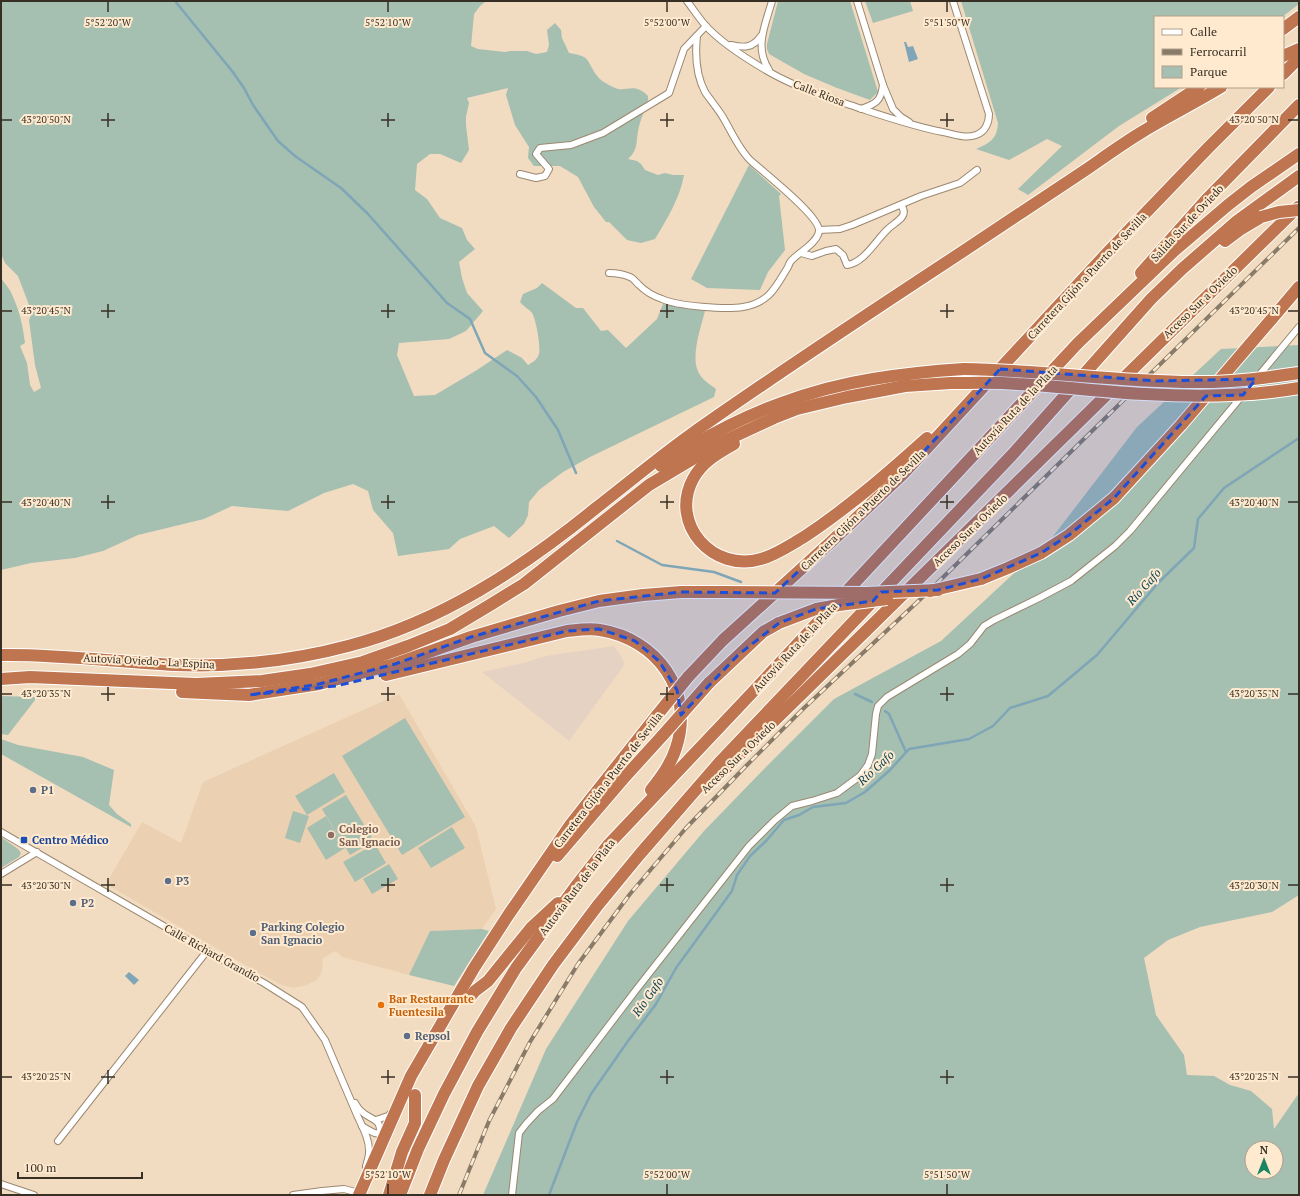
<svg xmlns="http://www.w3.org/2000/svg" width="1300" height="1196" viewBox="0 0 1300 1196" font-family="'PT Serif',serif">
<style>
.industrial{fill:#e6d2c3}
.built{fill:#ebd1b1}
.green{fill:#a5bfb1;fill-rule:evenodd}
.water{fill:#7fa6b6}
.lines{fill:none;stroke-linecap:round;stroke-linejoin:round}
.stream{stroke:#7fa6b6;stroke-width:2.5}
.street-casing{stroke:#9b8870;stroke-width:8}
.highway-casing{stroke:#fff;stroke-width:14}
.street{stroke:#fff;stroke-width:6}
.highway{stroke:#bf754f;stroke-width:12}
.rail-casing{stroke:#897b69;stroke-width:4}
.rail{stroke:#ffeacf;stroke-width:2.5;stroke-dasharray:8;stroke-linecap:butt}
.highway-bridge-casing{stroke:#fff;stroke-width:14;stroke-linecap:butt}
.highway-bridge{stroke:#bf754f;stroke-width:12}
.marked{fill:#1d4ed8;fill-opacity:0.2;stroke:#1d4ed8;stroke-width:3;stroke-dasharray:8 5;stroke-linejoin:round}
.ticks{fill:none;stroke:#372f24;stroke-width:1.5}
.service-dot{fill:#5c6f8a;stroke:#ffeacf;stroke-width:1.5}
.education-dot{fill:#8d6e63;stroke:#ffeacf;stroke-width:1.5}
.transit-dot{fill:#1a4fb4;stroke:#ffeacf;stroke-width:1.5}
.food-dot{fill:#e8710a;stroke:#ffeacf;stroke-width:1.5}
.labels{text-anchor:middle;stroke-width:4;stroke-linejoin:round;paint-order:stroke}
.street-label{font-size:11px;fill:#372f24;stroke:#ffeacf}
.service-label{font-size:11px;font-weight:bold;fill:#4e5e75;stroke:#ffeacf;text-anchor:start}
.education-label{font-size:11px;font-weight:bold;fill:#785e54;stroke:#ffeacf;text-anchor:start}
.transit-label{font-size:11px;font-weight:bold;fill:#164399;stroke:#ffeacf;text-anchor:start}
.food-label{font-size:11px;font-weight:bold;fill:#c56008;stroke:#ffeacf;text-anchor:start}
.water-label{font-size:12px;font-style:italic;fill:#0a4356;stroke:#ffeacf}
.ticks-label{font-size:10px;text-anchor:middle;fill:#372f24;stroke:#ffeacf;stroke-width:4;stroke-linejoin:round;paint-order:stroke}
</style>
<rect width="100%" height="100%" fill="#f1dcc2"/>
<!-- industrial -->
<polygon class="industrial" points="614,646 621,656 625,664 569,741 482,672 524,663 545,656"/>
<!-- built -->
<polygon class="built" points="399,694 476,827 496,909 482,929 430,931 409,975 342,957 335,951 322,959 323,966 321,974 317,980 307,985 293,988 282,985 257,972 106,884 142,822 181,843 203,782"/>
<!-- green -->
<g class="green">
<path d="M1,1H486L480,6L474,14L471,46L478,49L505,52L510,51H527L536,54L547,52L549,45L547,30L555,23L561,30L562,38L569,53C593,57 585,60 598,77C601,81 609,85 613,87C625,94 633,81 648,96V100C645,110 640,120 638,131C636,143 638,150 628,159L637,161L641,164L645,170L658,175L665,173L673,175H684C680,198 667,219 655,239L641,243L627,240L609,222H606L594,207L578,177L560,166H534L528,158L529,147L515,125L506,95L508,88L467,98L469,103L466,117V125L469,150L461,163L440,154H430L417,164L415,190L427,199L440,218L462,228L467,240L475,249L459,262L462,278L467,293L483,311L466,331L449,339L399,343L397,355L414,396L435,395L477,370L507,350L522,358L528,365C533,362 537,360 539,354C541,347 536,319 532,313C529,309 524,307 520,302L523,294L537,288L542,283L576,308H583L601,331L608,330L626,348L657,319L663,304L705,311C701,327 689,360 700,375C704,381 711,385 716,389L714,397L590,457L563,472L539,490L529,502L528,515L524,524L509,538L494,526L460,539L449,549L398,556L393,533L373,510L368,491L353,484L324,493L288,511L232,506L204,519L138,535L103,551L75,558L31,563L1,570V278C5,284 11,290 13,297C20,312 23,327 25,343L20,346L27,363L30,385L34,392L41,388L35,365L29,320L32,313L18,276L5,263L1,254Z"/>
<polygon points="778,1 850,1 878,92 870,100 837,88 804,74 769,54 767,49 767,44"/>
<polygon points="865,1 910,1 913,11 873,23"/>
<path d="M961,1H1299V4L1282,17H1155V87H1182L1119,126L1028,195L1018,189L1062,146L1047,139L1009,160L976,149C990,143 997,139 998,123Z"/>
<polygon points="749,165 781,194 779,196 785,250 768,272 760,290 707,288 691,279"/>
<path d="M1299,345V895L1272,912L1200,927L1168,940L1144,958L1156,1015L1184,1055L1187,1075L1214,1076L1230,1085L1251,1091L1272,1109L1274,1129L1299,1093V1195H483L546,1049L628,921L704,831L767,766L834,699L941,641L1051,539L1137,427L1221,349ZM1252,1148H1276V1172H1252Z"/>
<polygon points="1,696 35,697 35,700 8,735 1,734"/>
<polygon points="405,718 465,817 402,855 342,756"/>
<polygon points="1,739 18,745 83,757 114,770 109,805 117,814 131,824 131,827 1,754"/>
<polygon points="334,773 345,792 307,815 295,796"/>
<polygon points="346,795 374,841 350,855 322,809"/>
<polygon points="293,811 309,816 300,843 285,838"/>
<polygon points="326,816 345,848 326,860 307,828"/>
<polygon points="452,827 465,848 431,868 418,848"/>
<polygon points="1,837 18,849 21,853 19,857 1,868"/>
<polygon points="375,844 386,863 355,882 343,862"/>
<polygon points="389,864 398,879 372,894 363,879"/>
<polygon points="482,929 489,931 454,986 409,975 430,931"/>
</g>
<!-- water -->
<g class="water">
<polygon points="904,42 906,42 908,47 913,46 918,59 909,62"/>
<polygon points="129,972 139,980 134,985 125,976"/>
</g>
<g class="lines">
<!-- stream -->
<g class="stream">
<polyline points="175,1 232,71 244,88 253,105 278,141 295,156 341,188 368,214 447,303 470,319 485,353 517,376 536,397 558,430 576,473"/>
<polyline points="617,541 662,565 714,572 741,582"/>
<polyline points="855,694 872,702"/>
<polyline points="885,711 889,714 906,752"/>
<polyline points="549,1195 577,1122 591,1094 628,1041 656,1004 676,968 732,891 737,875 750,856 766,841 784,820 799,815 813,807 846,803 865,792 890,770 909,749 969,739 993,726 1010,708 1048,696 1097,655 1158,583 1194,548 1198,519 1224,488 1299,438"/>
</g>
<!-- street casing -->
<g class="street-casing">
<g id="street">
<path d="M687,1C693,9 699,18 705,25C722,44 750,61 771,73C796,87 823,96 850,105C881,115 911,126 943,132C953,134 965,139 976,135C985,132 989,123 989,114L953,1"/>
<polyline points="857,1 883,85 893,109 901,117 909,122"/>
<path d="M731,45C744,48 753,48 761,36"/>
<path d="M769,70C754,47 765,26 772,1"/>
<path d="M861,109C876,104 881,101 883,85"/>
<polyline points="520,174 536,178 545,176 549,169 536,154 540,148 571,145 603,133 669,93 684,49 706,26"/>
<polyline points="819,230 840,229 852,225 921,196 960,183 977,170"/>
<path d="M801,253L812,256L826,251L836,249L843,255L847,265C864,263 876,240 888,229C892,225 899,221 902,217C905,213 904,209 901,205"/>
<path d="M609,273C616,273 623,274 630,277C633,278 636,282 639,285C645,291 653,296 662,299C677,306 726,310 743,307C770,302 775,288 788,267C789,264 790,261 793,259C800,252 818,242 819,231C820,216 763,172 750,160C739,149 732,133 724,119C719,110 711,101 705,92C696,75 695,55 697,36"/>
<path d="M1,832L207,951L264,983L302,1007L325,1040L357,1115C362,1126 370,1140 369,1153C369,1157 367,1162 366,1166"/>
<polyline points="1,874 37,852"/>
<path d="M355,1103C357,1106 358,1109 361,1111C372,1122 382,1116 380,1138"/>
<polyline points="376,1120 388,1116 392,1112"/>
<path d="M362,1126C369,1130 376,1136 384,1133"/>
<polyline points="58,1141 207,951"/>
<polyline points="1,1184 34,1195"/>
<polyline points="293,1195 322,1191 344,1189 359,1193"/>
<polyline points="512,1195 519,1133 526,1124 538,1111 553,1099 636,990 749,846 775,820 792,806 812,801 837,793 860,776 868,765 872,754 876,714 878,706 887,697 958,654 970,644 984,626 994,620 1039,598 1071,581 1115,546 1130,531 1299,327"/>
</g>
</g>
<!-- highway casing -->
<g class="highway-casing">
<g id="highway">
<polyline points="1283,29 1299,17"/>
<polyline points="1283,56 1299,49"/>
<polyline points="1283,74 1299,58"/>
<polyline points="1152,118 1199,87"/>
<polyline points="1225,241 1241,229 1261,217"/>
<polyline points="1141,273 1206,200 1299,105"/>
<path d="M734,444C718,453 702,462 693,479C669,524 713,573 761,559C776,555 790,545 804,537C848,508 888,473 927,438"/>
<path d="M661,466C672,459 683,451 694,445C748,412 811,389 873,379C903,374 933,371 964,369"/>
<polyline points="981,579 1008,568 1041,553 1069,535 1114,498 1181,425 1299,287"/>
<path d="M1,655C59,654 117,662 175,665C233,667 292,661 348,646C441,622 522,568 596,508C627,484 658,458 690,435C779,372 871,312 962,252C1003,225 1043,198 1084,171C1103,158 1122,144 1142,132C1168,116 1195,103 1221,87"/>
<path d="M386,675L567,631C577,630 589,628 600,630C657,639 695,691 676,748C671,764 661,777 651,790"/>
<polyline points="688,677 723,640 832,541 903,474 1108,252 1208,148 1269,87"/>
<polyline points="1,679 30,677 196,684 262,681 310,674 363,662 408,646 450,629 490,605 524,584 649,485 716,445 748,430 774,418 797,409 847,397 905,386 951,383"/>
<polyline points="709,683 763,632 779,623"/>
<polyline points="182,692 249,695 319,684 395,664 471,637 559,611 599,601 643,595 681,592 722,592"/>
<polyline points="713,781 1298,207"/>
<polyline points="557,856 623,779 663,735"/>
<polyline points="470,997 475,991 488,981 531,928 558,903"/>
<polyline points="359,1195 411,1076 474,968 509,914 571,824 658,714"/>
<polyline points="389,1195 402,1152 415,1123 415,1095"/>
<polyline points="400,1195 418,1149 444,1094 477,1032 516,968 576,886 609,844 750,695 1078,343 1174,251 1228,205 1251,187 1299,154"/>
<polyline points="430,1195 444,1160 478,1086 511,1028 553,965 598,905 640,854 719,763 1012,455 1151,299 1182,269 1237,221 1299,176"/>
</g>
</g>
<!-- street -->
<use href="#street" class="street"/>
<!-- highway -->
<use href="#highway" class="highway"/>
<!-- rail casing -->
<g class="rail-casing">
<polyline id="rail" points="459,1195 489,1121 530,1042 578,964 630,894 686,828 745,767 804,708 927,593 1299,228"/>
</g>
<!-- rail -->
<use href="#rail" class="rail"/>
<!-- highway-bridge casing -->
<g class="highway-bridge-casing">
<g id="highway-bridge">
<polyline points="1261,217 1279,212 1299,210"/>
<path d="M964,369C1041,370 1117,382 1193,382C1229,383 1264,378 1299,373"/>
<path d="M951,383C973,383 996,382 1018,384C1060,386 1102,392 1145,394C1196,397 1248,397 1299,388"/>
<polyline points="930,591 981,579"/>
<polyline points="722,592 866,593 938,590"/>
<polyline points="779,623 816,609 839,605 887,599"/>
<polyline points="658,714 688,677"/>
<polyline points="663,735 709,683"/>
</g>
</g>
<!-- highway-bridge -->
<use href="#highway-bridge" class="highway-bridge"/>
</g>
<!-- marked area -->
<path class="marked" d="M1000,369L1156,381L1256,379L1243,395L1206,396L1114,498L1069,535L1041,553L981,579L938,590L881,592L873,601L816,609L779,623L738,655L681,715L677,690L659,661L635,641L599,629L567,631L336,686L249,695L319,684L395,664L471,637L599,601L681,592L775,593L903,474Z"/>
<!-- ticks -->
<path class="ticks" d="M108,2V12M388,2V12M667,2V12M947,2V12M108,113V127M388,113V127M667,113V127M947,113V127M2,120H12M101,120H115M381,120H395M660,120H674M940,120H954M1288,120H1298M108,304V318M388,304V318M667,304V318M947,304V318M2,311H12M101,311H115M381,311H395M660,311H674M940,311H954M1288,311H1298M108,495V509M388,495V509M667,495V509M947,495V509M2,502H12M101,502H115M381,502H395M660,502H674M940,502H954M1288,502H1298M108,687V701M388,687V701M667,687V701M947,687V701M2,694H12M101,694H115M381,694H395M660,694H674M940,694H954M1288,694H1298M108,878V892M388,878V892M667,878V892M947,878V892M2,885H12M101,885H115M381,885H395M660,885H674M940,885H954M1288,885H1298M108,1070V1084M388,1070V1084M667,1070V1084M947,1070V1084M2,1077H12M101,1077H115M381,1077H395M660,1077H674M940,1077H954M1288,1077H1298M388,1184V1194M667,1184V1194M947,1184V1194"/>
<!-- markers -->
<g class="service-dot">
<circle cx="33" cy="790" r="4"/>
<circle cx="168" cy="881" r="4"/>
<circle cx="73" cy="903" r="4"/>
<circle cx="253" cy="933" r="4"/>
<circle cx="407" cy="1036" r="4"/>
</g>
<circle class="education-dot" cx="331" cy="835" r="4"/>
<rect class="transit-dot" x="20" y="836" width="8" height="8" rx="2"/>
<circle class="food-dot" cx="381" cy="1005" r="4"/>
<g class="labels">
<!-- street labels -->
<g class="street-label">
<text transform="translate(819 93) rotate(21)" y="4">Calle Riosa</text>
<text transform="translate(1187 223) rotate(-47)" y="4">Salida Sur de Oviedo</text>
<text transform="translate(1087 276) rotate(-47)" y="4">Carretera Gijón a Puerto de Sevilla</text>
<text transform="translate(1200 302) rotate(-44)" y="4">Acceso Sur a Oviedo</text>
<text transform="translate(1015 410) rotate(-47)" y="4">Autovía Ruta de la Plata</text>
<text transform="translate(863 510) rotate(-44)" y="4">Carretera Gijón a Puerto de Sevilla</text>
<text transform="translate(970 530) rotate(-44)" y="4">Acceso Sur a Oviedo</text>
<text transform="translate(795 647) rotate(-47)" y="4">Autovía Ruta de la Plata</text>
<text transform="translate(149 661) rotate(3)" y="4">Autovía Oviedo - La Espina</text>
<text transform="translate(738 757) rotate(-44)" y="4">Acceso Sur a Oviedo</text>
<text transform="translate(608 780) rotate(-52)" y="4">Carretera Gijón a Puerto de Sevilla</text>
<text transform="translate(577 887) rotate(-53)" y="4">Autovía Ruta de la Plata</text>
<text transform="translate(212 953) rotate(29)" y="4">Calle Richard Grandío</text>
</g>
<!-- service labels -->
<g class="service-label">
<text x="41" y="794">P1</text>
<text x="176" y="885">P3</text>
<text x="81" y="907">P2</text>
<text x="261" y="931">Parking Colegio<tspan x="261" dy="13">San Ignacio</tspan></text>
<text x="415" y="1040">Repsol</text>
</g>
<!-- education labels -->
<g class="education-label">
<text x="339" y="833">Colegio<tspan x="339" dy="13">San Ignacio</tspan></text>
</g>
<!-- transit labels -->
<g class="transit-label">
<text x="32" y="844">Centro Médico</text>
</g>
<!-- food labels -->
<g class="food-label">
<text x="389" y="1003">Bar Restaurante<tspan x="389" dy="13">Fuentesila</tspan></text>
</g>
<!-- water labels -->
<g class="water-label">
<text transform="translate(1144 587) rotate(-48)" y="4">Río Gafo</text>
<text transform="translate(876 768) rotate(-43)" y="4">Río Gafo</text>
<text transform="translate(648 997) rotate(-55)" y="4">Río Gafo</text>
</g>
</g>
<g class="ticks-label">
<text x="108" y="26">5°52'20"W</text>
<text x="388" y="26">5°52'10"W</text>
<text x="667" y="26">5°52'00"W</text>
<text x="947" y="26">5°51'50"W</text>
<text x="46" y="123">43°20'50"N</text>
<text x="1254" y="123">43°20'50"N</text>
<text x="46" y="314">43°20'45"N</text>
<text x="1254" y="314">43°20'45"N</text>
<text x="46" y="506">43°20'40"N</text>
<text x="1254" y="506">43°20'40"N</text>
<text x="46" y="697">43°20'35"N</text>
<text x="1254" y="697">43°20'35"N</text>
<text x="46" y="889">43°20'30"N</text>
<text x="1254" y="889">43°20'30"N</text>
<text x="46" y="1080">43°20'25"N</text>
<text x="1254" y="1080">43°20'25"N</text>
<text x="388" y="1178">5°52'10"W</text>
<text x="667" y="1178">5°52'00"W</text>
<text x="947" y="1178">5°51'50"W</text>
</g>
<!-- border -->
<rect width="1300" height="1196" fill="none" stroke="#372f24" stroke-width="4"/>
<!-- legend -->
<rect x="1154" y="16" width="130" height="72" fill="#ffeacf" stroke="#af9f8b"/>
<rect x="1162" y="29" width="20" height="6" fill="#ffffff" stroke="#af9f8b"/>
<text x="1190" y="36" font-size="12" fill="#372f24">Calle</text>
<rect x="1162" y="49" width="20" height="6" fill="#897b69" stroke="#af9f8b"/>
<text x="1190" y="56" font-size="12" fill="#372f24">Ferrocarril</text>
<rect x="1162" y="66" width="20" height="12" fill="#a5bfb1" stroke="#af9f8b"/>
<text x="1190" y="76" font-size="12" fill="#372f24">Parque</text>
<!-- north arrow -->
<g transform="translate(1264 1160)"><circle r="19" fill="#ffeacf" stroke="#af9f8b"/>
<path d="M0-3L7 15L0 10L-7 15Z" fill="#198461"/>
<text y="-6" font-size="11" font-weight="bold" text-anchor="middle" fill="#372f24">N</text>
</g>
<!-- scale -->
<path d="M18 1172v6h124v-6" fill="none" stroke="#372f24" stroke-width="2"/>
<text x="24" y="1172" font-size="12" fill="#372f24" stroke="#ffeacf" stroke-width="3" paint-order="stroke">100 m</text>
</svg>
